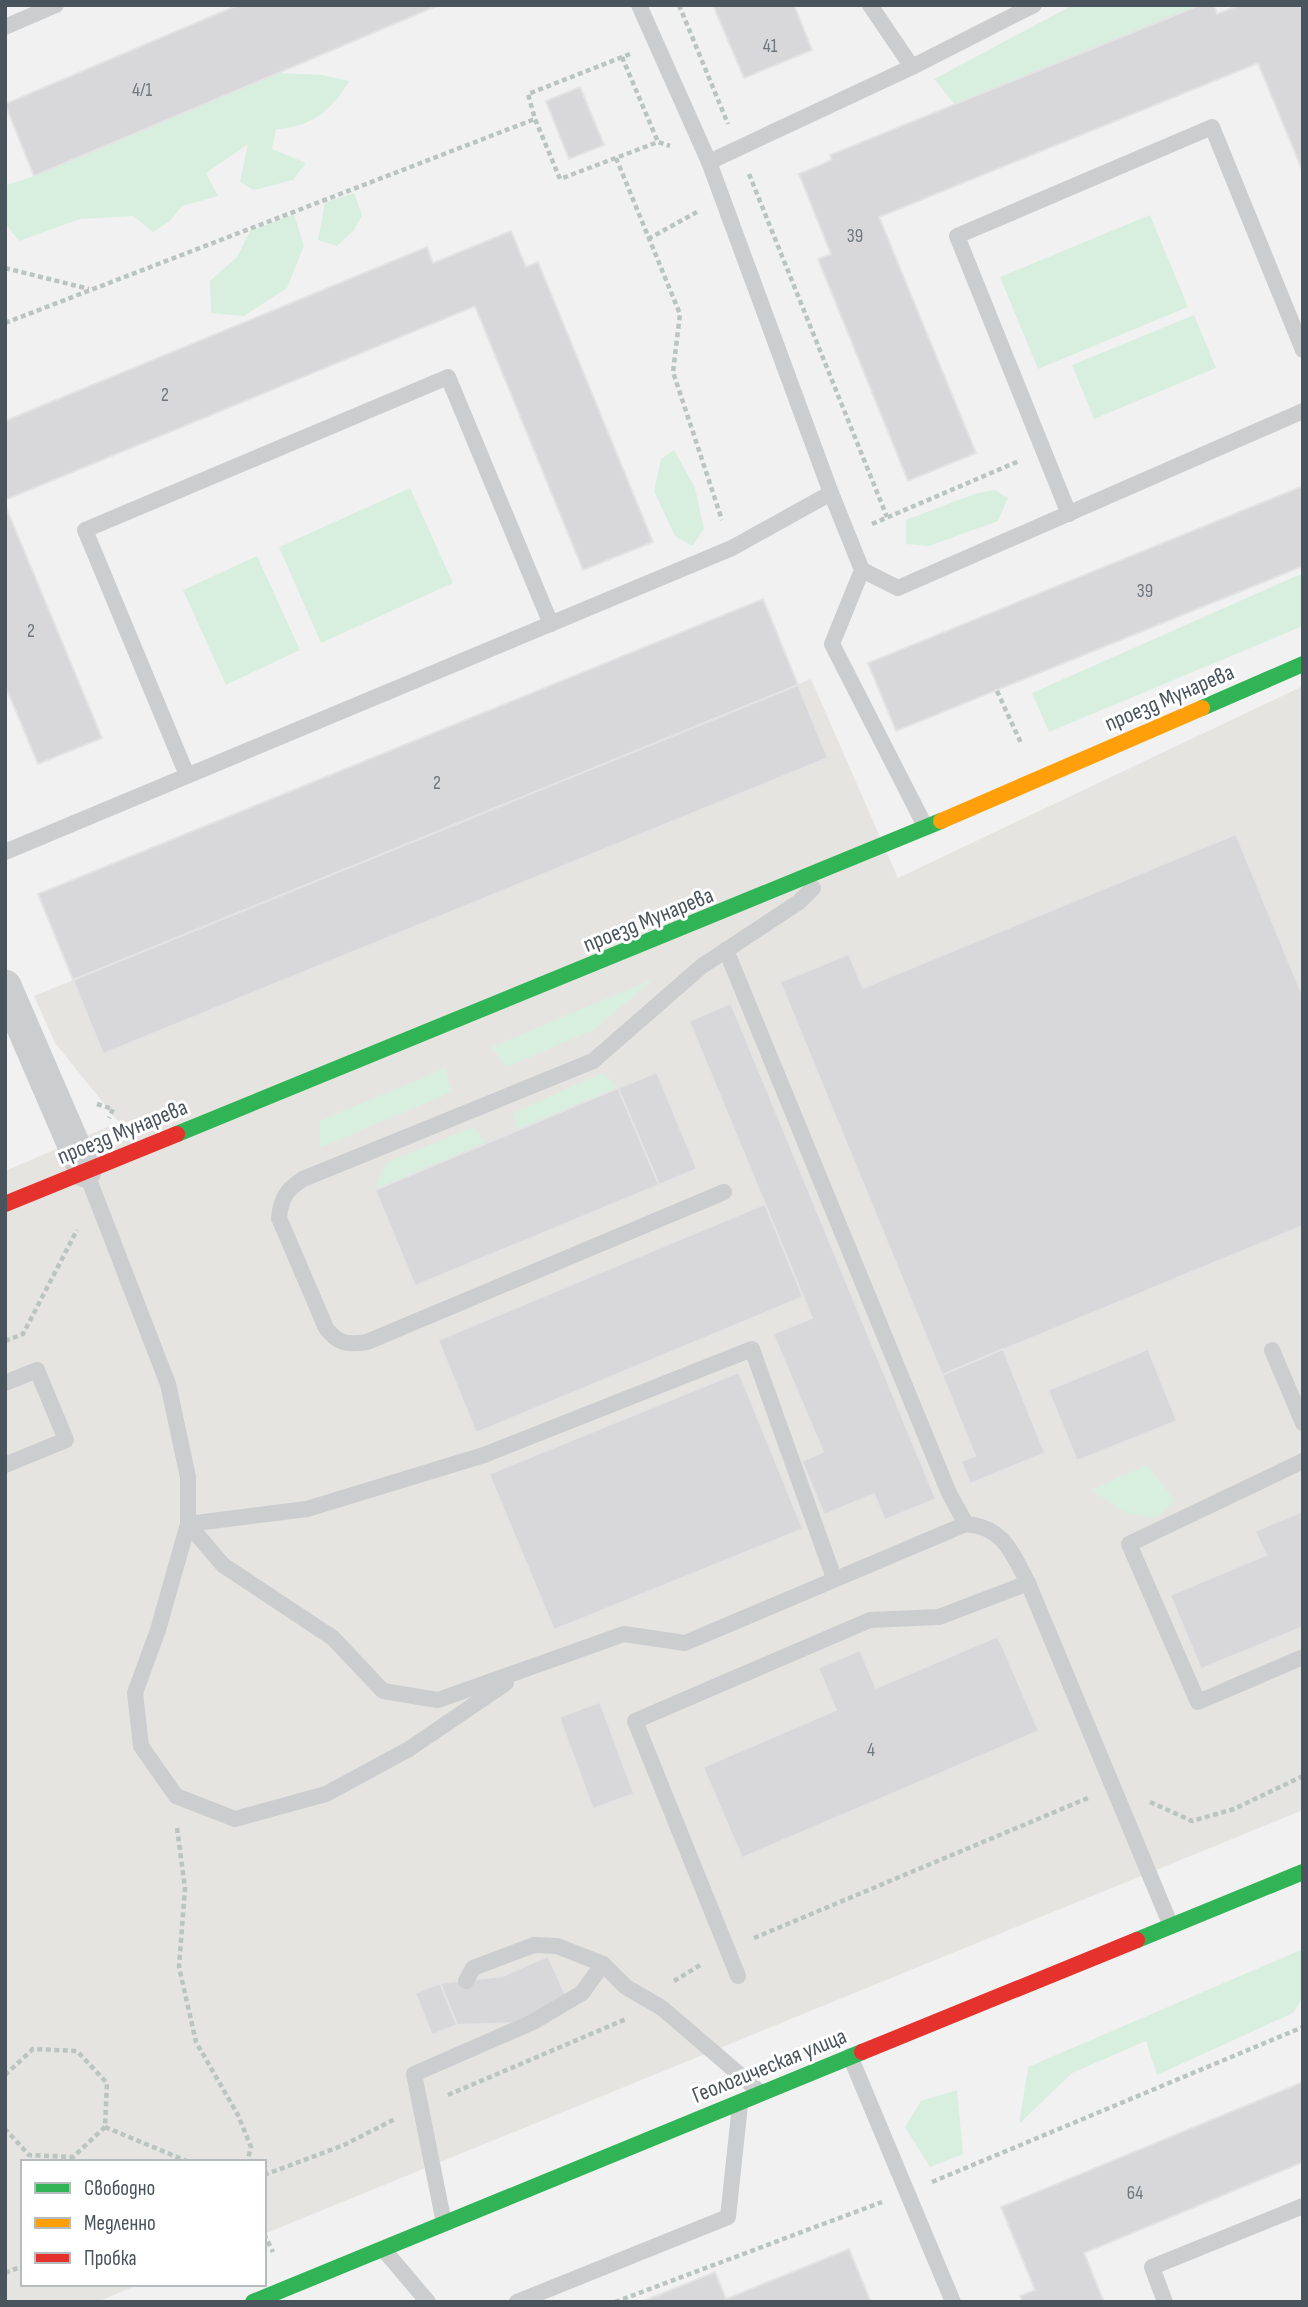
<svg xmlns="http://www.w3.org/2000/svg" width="1308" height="2307" viewBox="0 0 1308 2307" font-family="'Sofia Sans Condensed',sans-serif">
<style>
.commercial{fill:#e6e4e0}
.green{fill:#d8efe0}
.building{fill:#d8d8da;stroke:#e3e3e4;stroke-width:2}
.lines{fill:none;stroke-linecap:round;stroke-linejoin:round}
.path{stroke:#bac4c1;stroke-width:4.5;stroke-dasharray:5 3.5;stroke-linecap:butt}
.lane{stroke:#cbcdcf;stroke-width:16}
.street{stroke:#cbcdcf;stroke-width:33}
.fast{stroke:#30b455;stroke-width:16}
.slow{stroke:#ff9f0a;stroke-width:16}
.jam{stroke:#e5322d;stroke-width:16}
.labels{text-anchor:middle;stroke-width:6;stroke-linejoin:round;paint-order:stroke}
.number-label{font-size:19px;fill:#6e767e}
.street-label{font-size:23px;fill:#49545d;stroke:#fff}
</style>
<rect width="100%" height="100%" fill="#f2f1f1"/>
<!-- commercial -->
<polygon class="commercial" points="811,679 898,878 1303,686 1303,1810 264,2234 264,2162 23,2162 23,2284 140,2284 97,2302 5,2302 5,1171 119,1122 55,1043 34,996"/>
<!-- green -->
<g class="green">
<polygon points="1073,5 1200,5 955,105 934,79"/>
<path d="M278,73L322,75L349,81C331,112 311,127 276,129L272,149L306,163L293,180L254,190L240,182L248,144L206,173L218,196L182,206L170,221L153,232L133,216L80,219L19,241L5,223L7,185L34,176Z"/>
<polygon points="354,193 362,215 354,230 337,246 318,240 325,202"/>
<polygon points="294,214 304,246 287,288 244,316 211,313 210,281 237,257 250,231"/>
<polygon points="1150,215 1188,307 1038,369 1000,277"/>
<polygon points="1194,315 1216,368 1094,419 1072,365"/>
<polygon points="674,450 695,488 704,529 692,546 675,536 654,491 661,459"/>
<polygon points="410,488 453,583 321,643 279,547"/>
<polygon points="995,490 1008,498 998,521 929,546 906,544 906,520 977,493"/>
<polygon points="257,556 300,650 226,685 183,590"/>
<polygon points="1303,573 1303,626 1049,732 1032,693"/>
<polygon points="655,978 595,1029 507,1067 492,1047"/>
<polygon points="445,1068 451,1092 320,1148 320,1121"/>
<polygon points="603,1073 618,1088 518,1130 513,1113"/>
<polygon points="473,1127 487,1143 375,1190 386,1163"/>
<polygon points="1147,1465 1175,1501 1156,1518 1126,1513 1091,1490"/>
<polygon points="1303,1949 1303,1997 1293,2013 1157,2075 1146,2041 1072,2073 1019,2124 1028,2067"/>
<polygon points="957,2090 963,2154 930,2167 905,2127 921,2101"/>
</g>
<!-- building -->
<g class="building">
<polygon points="238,5 439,5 34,176 5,104"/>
<polygon points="713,5 794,5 812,50 744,78"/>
<polygon points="1200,5 1214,5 1217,14 1239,5 1303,5 1303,172 1258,63 879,217 976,453 908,481 818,259 831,254 799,174 832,160 830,155"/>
<polygon points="580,87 604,145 569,159 546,101"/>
<polygon points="511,231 526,267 538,262 653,542 583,570 475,306 5,500 5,421 427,247 433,263"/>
<polygon points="1303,486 1303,566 896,731 868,663"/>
<polygon points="5,505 102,738 38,764 5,685"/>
<polygon points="763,599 798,685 73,980 38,894"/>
<polygon points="798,685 828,758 103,1054 73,980"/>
<polygon points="1236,834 1303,996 1303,1226 942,1375 780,982 849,954 863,988"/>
<polygon points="731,1003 936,1499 885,1520 874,1494 824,1515 802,1461 823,1452 773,1334 812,1318 689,1021"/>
<polygon points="657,1072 697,1169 659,1185 618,1088"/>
<polygon points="618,1088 659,1185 415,1286 375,1190"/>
<polygon points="765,1204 803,1297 476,1433 438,1340"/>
<polygon points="1003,1349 1045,1453 970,1484 961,1461 975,1456 942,1375"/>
<polygon points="1148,1349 1177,1421 1077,1461 1048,1390"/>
<polygon points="739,1372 803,1529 554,1630 489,1474"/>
<polygon points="1303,1511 1303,1627 1201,1669 1170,1595 1266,1555 1255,1531"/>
<polygon points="998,1636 1039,1731 742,1858 703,1767 836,1710 818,1668 860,1650 876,1688"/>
<polygon points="600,1702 634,1794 593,1809 559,1717"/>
<polygon points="548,1956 569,2002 522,2023 457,2025 440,1983 503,1976"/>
<polygon points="440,1983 457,2025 432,2035 415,1993"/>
<polygon points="1303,2082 1303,2162 1084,2253 1104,2302 1022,2302 1020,2296 1035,2290 1001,2207"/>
<polygon points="849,2249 871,2302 641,2302 715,2272 726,2299"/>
</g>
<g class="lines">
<!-- path -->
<g class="path">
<polyline points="679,5 728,124"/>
<polyline points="630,54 528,94 535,119 560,179 658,142 670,146"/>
<polyline points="622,57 658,142"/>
<polyline points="616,158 680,314 673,372 722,520"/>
<polyline points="749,174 887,517"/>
<polyline points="648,239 697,212"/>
<polyline points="5,268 89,289"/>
<polyline points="5,323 535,119"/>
<polyline points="872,524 1019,461"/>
<polyline points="997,691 1021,743"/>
<polyline points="97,1104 113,1109 109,1118"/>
<polyline points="5,1341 23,1334 77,1230"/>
<polyline points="1150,1802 1192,1821 1234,1809 1303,1776"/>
<polyline points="177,1828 185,1888 179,1967 196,2042 238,2115 251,2147 247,2162"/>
<polyline points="754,1938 1088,1798"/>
<polyline points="674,1981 702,1964"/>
<polyline points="5,2075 33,2049 77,2051 107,2083 105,2127 73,2157 29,2155 5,2129"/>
<polyline points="448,2095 626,2019"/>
<polyline points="105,2127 189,2162"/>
<polyline points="264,2175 344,2145 395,2119"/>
<polyline points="932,2182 1303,2027"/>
<polyline points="264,2234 273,2252"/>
<polyline points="5,2273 23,2266"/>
<polyline points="615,2302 882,2202"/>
</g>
<!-- lane -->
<g class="lane">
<polyline points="639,5 709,162 831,493 862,570 832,644 925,826"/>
<polyline points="870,5 912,67"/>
<polyline points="5,27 56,5"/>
<polyline points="709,162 912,67 1034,5"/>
<polyline points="1069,514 957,236 1212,127 1303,350"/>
<polyline points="862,570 898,588 1303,411"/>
<polyline points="187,775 85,530 448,377 551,624"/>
<polyline points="5,852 732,548 831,493"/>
<polyline points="726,950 949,1493 966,1524"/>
<polyline points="86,1172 168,1384 188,1477 188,1524 158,1630 135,1693 141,1746 176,1796 235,1819 326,1794 409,1749 506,1683"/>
<path d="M724,1192L367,1342C347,1345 338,1344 326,1328L279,1218C281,1198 286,1190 303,1179L593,1061L702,966L799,902L813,888"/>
<polyline points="1272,1350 1303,1423"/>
<polyline points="5,1383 37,1370 66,1440 5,1465"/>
<polyline points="1303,1461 1129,1544 1198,1702 1303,1657"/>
<path d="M188,1524L223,1565L333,1638L383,1691L438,1700L624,1634L685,1643L966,1524C1004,1527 1012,1553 1028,1583L1171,1926"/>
<polyline points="188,1524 307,1509 484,1455 752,1349 834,1578"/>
<polyline points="738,1976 635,1721 870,1620 939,1617 1028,1583"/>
<polyline points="466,1981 473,1968 534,1945 557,1946 603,1964"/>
<polyline points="850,2056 953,2302"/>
<polyline points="444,2223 414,2074 533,2022 582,1993 603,1964 626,1987 662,2008 761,2093"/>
<polyline points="384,2250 428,2302"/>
<polyline points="517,2302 728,2217 740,2105"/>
<polyline points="1165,2302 1152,2267 1303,2206"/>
</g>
<!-- street -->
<polyline class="street" points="5,986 85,1171"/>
<!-- fast -->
<g class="fast">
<polyline points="1202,708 1303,664"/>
<polyline points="177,1134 941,821"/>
<polyline points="1137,1940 1303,1872"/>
<polyline points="253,2302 862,2052"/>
</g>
<!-- slow -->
<polyline class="slow" points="941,821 1202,708"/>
<!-- jam -->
<g class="jam">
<polyline points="5,1204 177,1134"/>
<polyline points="862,2052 1137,1940"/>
</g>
</g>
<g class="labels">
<!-- number labels -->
<g class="number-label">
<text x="770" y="52">41</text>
<text x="142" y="96">4/1</text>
<text x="855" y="242">39</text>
<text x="165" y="401">2</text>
<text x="1145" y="597">39</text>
<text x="31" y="637">2</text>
<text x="437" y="789">2</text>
<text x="871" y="1756">4</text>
<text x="1135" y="2199">64</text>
</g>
<!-- street labels -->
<g class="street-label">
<text transform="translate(1169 697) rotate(-23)" y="8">проезд Мунарева</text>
<text transform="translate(648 919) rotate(-22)" y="8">проезд Мунарева</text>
<text transform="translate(122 1131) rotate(-22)" y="8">проезд Мунарева</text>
<text transform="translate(769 2065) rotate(-22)" y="8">Геологическая улица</text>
</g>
</g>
<!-- border -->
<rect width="1308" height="2307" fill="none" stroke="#49545d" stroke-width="14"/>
<!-- legend -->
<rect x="21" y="2160" width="245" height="126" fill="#ffffff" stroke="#b6bbbe" stroke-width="2"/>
<rect x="35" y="2183" width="35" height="10" fill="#30b455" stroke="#b6bbbe" stroke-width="2"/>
<text x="84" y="2195" font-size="21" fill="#49545d">Свободно</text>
<rect x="35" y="2218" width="35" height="10" fill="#ff9f0a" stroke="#b6bbbe" stroke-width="2"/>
<text x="84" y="2230" font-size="21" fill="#49545d">Медленно</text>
<rect x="35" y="2253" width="35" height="10" fill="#e5322d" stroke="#b6bbbe" stroke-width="2"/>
<text x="84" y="2265" font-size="21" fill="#49545d">Пробка</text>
</svg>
